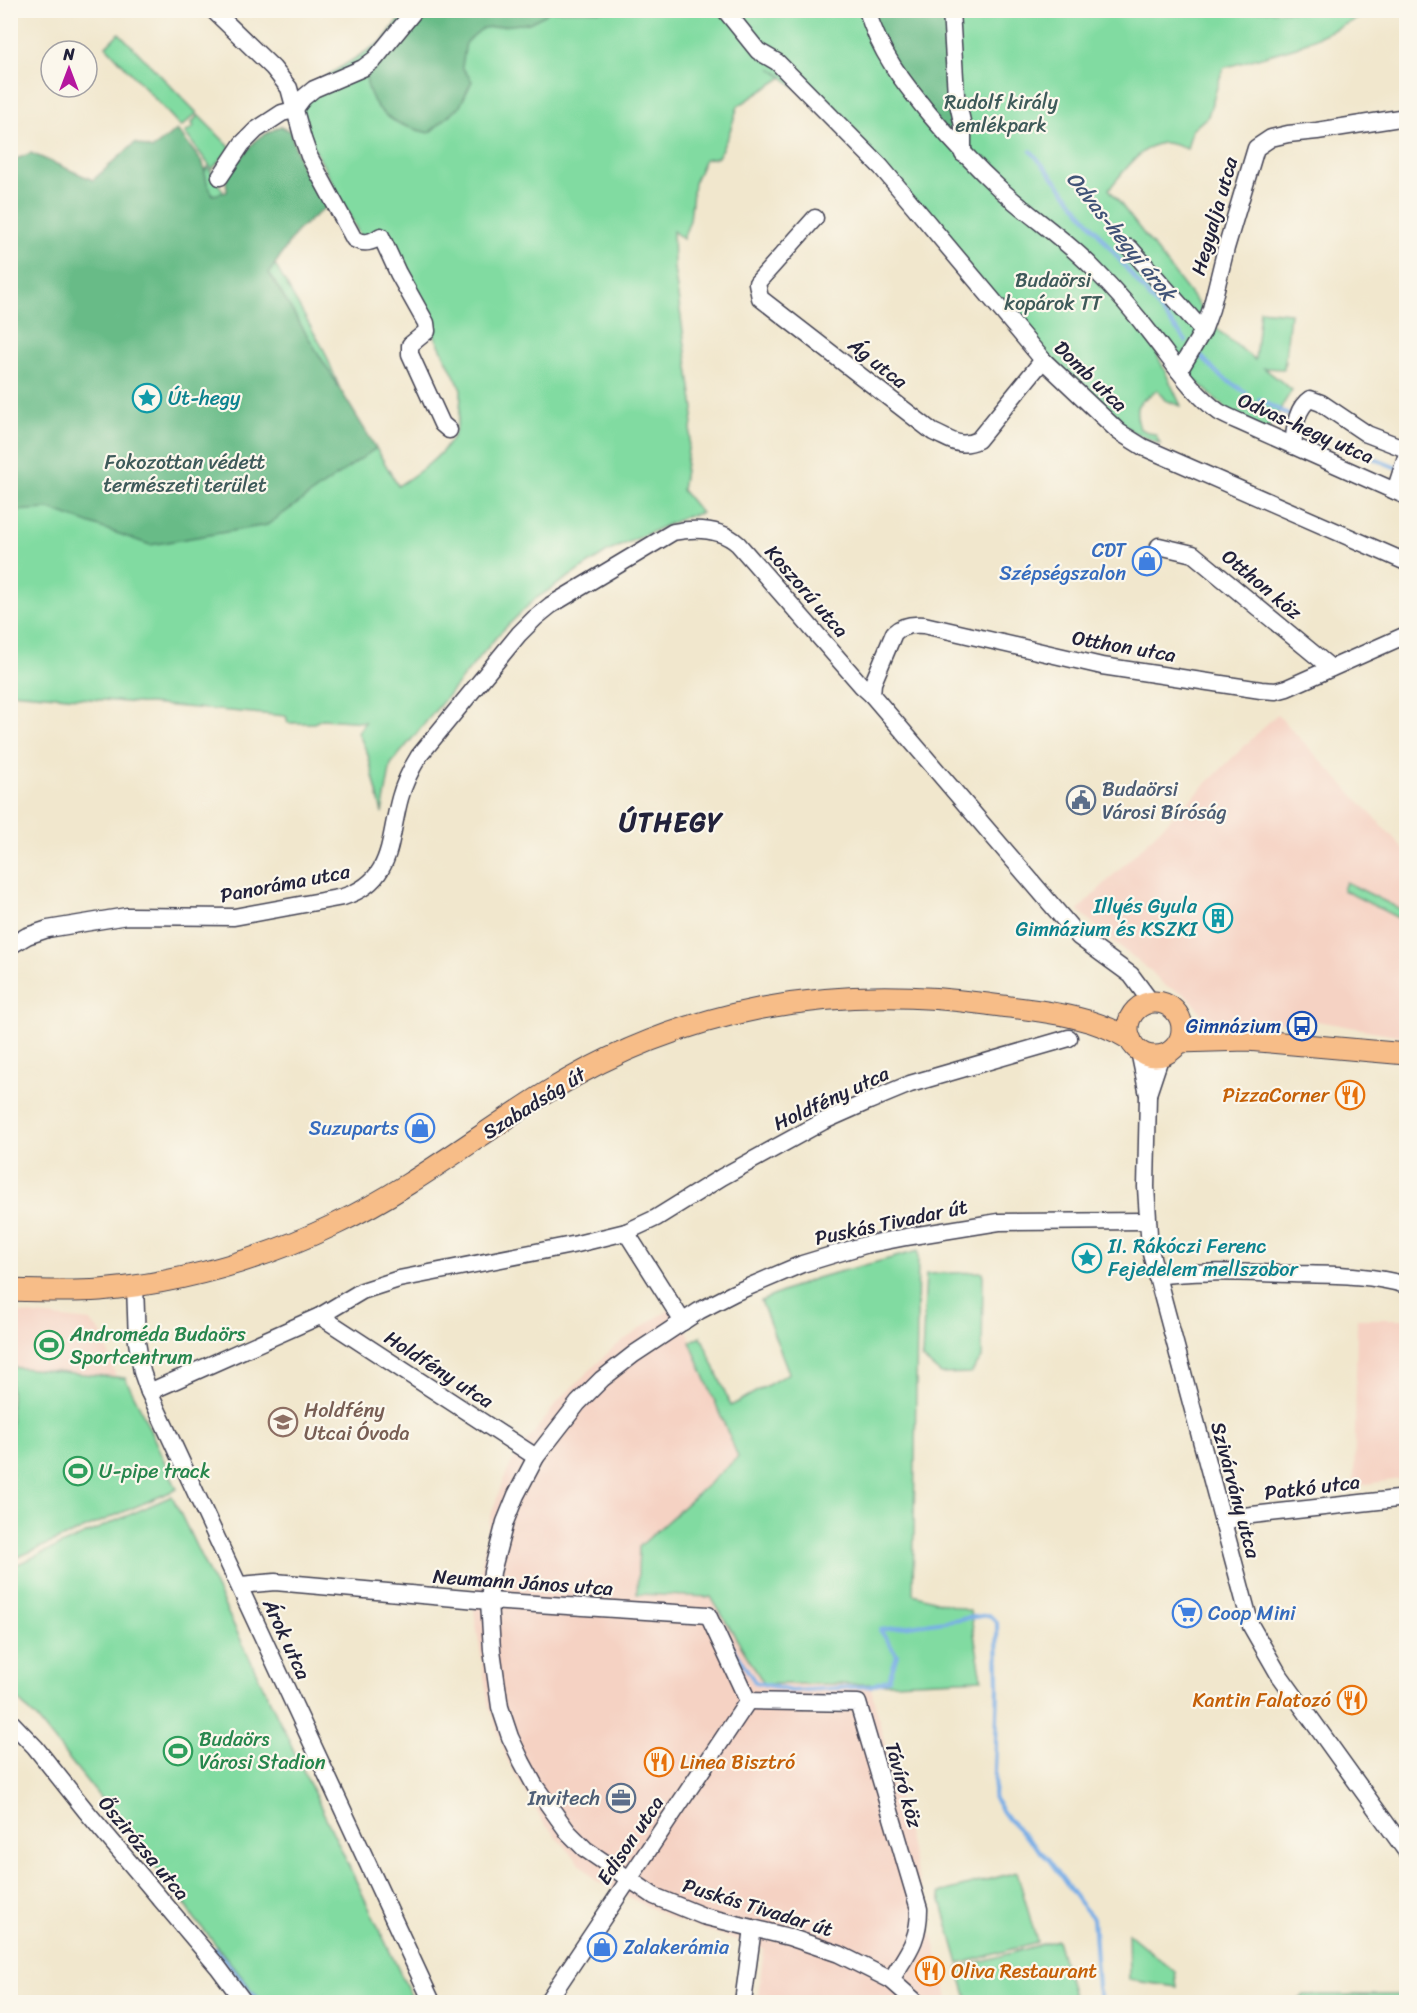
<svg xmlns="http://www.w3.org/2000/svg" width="1417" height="2013" viewBox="0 0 1417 2013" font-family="Sriracha,sans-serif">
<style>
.built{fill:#f5d2c3}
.green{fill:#81dba1;stroke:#527e6e;stroke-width:1.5}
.forest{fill:#68bb87;stroke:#456e61;stroke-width:1.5}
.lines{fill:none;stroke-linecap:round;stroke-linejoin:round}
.stream{stroke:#79aee6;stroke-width:4}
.minor-casing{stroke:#414051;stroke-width:19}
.major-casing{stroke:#414051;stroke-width:23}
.minor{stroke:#fff;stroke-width:16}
.major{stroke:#f7bd88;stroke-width:21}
.labels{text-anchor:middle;stroke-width:4.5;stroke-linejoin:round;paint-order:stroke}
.park-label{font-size:20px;fill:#3e5a5a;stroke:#fbf7ec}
.street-label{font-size:20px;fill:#22223b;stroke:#fbf7ec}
.culture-label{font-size:20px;fill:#0d838f;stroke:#fbf7ec;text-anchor:start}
.shop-label{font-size:20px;fill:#366cbe;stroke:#fbf7ec;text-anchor:end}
.service-label{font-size:20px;fill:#4e5e75;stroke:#fbf7ec;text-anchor:start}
.transit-label{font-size:20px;fill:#164399;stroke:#fbf7ec;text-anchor:end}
.food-label{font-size:20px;fill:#c56008;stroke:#fbf7ec;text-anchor:end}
.leisure-label{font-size:20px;fill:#27864d;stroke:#fbf7ec;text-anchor:start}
.education-label{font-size:20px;fill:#785e54;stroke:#fbf7ec;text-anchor:start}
.water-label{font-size:21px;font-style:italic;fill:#405377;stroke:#fbf7ec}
.district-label{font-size:26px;font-weight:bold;letter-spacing:1.5px;fill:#22223b;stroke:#fbf7ec}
</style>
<rect width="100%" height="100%" fill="#fbf7ec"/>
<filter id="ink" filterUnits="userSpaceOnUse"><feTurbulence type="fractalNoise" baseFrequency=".0167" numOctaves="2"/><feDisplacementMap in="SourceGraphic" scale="12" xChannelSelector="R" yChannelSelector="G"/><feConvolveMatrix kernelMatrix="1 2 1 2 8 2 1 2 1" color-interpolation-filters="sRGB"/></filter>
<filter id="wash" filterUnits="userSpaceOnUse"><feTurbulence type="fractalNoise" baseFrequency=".008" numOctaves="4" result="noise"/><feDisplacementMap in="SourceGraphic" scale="24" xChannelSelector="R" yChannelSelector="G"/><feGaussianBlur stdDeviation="1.35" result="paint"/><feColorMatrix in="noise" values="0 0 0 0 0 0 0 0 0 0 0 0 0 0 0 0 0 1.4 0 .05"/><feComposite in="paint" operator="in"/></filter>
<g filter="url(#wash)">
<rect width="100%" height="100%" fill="#f1e7cd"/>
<!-- built -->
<g class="built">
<polygon points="1277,714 1406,851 1406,1037 1306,1019 1260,1025 1203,1016 1193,1002 1181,992 1165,986 1151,971 1117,945 1078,910"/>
<polygon points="677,1305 738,1457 639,1547 711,1597 764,1684 870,1684 949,2002 757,2002 764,1949 675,1920 596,1881 543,1822 508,1761 489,1706 474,1611 490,1519 502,1483 513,1460 559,1400 613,1348 654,1319"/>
<polygon points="11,1312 90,1321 103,1335 116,1377 11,1367"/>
<polygon points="1357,1319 1406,1319 1406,1478 1354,1486"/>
</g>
<!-- green -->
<g class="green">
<path d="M426,11H1374L1296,47L1223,68L1208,116L1192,130L1187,149C1178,146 1168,141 1158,144C1140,148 1121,175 1109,189L1219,331L1255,360L1260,310L1290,313L1284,369L1264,368L1292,390L1265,434L1240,422L1149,337L1181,406L1165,400L1157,390C1138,404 1132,402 1140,429L1156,435L1160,444L1133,432L1099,403L1077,380L1069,384L833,117L771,68L783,77L738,106L729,134L718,157L705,159L694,183L690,220L683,239L673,231L674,268L694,409L682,490L701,513L685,517L607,552L535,599L498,635L391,764L382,813L368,755L358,732L365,722L322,719L314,723H288L286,716L11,692L10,159L57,201L204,172L208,167L224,193L244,257L275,265L324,350L349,411L372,451L376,448L398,486C416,474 439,459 451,440C459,427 461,404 461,389L390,246L365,245L295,112L306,89L381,42Z"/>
<polygon points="119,33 197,113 181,127 106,46"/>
<polygon points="198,115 231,148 212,169 185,133 194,127 192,123"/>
<polygon points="1346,882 1406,912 1406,922 1343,890"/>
<polygon points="918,1251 913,1594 970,1611 982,1679 870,1684 764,1684 711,1597 637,1594 639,1547 738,1457 690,1342 701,1336 731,1406 789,1373 761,1301 816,1278"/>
<polygon points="983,1272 982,1358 971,1373 941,1374 922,1358 926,1274"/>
<polygon points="11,1367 125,1378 136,1399 177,1489 11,1560"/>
<polygon points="172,1496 414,2002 262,2002 195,1919 183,1901 37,1719 11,1693 11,1567"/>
<polygon points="1017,1872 1037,1942 959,1964 939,1893"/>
<polygon points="1128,1933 1175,1972 1177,1987 1129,1980"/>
<polygon points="1057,1940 1075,2002 968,2002 958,1968"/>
<polygon points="1304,1995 1406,1995 1406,2002 1293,2002"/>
</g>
<!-- forest -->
<g class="forest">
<path d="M405,11H549L545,15L529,23L483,28L466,42L462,67L472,81L460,106L429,133C404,127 379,119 370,93C366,83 365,76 368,66C374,51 395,24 405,11Z"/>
<polygon points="867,11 951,11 963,154 900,79"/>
<polygon points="280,126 290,131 302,168 327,206 297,231 269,273 376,448 267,525 150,545 49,509 11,511 11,161 31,153 93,180 135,143 152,149 177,130 203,163 207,183 213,195 227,192 226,178 235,165 257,139"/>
</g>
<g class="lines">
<!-- stream -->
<g class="stream">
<path d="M1031,151C1084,213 1133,279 1186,341"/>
<polyline points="1200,355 1220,376 1247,393"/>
<polyline points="1259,399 1292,417"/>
<polyline points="1370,457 1397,468"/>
<polyline points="730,1643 755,1682 791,1691 870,1686 889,1679 897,1655 880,1630 989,1615 997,1623 998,1687 994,1799 1008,1819 1049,1860 1080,1903 1093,1918 1098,1988 1102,2002"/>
<polyline points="215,1949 260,2002"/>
</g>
</g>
</g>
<g filter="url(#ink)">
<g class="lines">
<!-- minor casing -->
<g class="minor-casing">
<g id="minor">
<path d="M213,10L273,68L289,88L303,139L309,156L354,239C365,245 372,242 381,236L398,273L426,323L427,331L410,345V354L442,424L449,430"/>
<polyline points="725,10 758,51 777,62 881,167 1043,360 1119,432 1143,447 1406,562"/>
<path d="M867,10C879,52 903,82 930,115C952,141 974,165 999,188C1029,216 1064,238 1093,268C1114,289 1135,313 1153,337C1173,362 1192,393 1219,412C1226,416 1233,419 1240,422L1406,496"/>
<polyline points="951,10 956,95 963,126 963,154"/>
<polyline points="220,177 242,144 256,130 282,113 294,110 303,98 314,89 363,68 375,59 415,10"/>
<path d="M815,218L757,283L760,298L933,432C950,439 959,449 978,440L1043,360"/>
<polyline points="1130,248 1203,331"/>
<polyline points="1179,371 1203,331 1211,309 1226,248 1256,148 1271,138 1288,134 1317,131 1406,117"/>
<path d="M1293,446C1295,430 1295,409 1310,399L1321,403L1367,434L1406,449"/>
<polyline points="1395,491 1406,457"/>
<polyline points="1159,546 1193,554 1331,668"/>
<path d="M872,695L873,683L894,633C902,625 913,624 924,625L1102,666L1261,690L1276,691L1287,688L1406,635"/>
<path d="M10,946L27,936L48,929L127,916L234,917L343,897C394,881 388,841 400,798C404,783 411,769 419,756L519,634L535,618L551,605L673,532C695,528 720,528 738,544L862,686L872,695L1079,937L1131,975L1151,1002"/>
<polyline points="1139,1051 1148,1095 1146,1187 1150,1250 1251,1626 1278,1673 1406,1851"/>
<polyline points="1148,1094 1161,1055"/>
<polyline points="626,1232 683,1322"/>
<path d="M1156,1276C1201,1270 1246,1273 1291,1274C1330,1275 1369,1274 1406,1285"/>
<polyline points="135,1285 137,1342 142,1372 149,1392 432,2002"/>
<polyline points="320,1316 536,1457"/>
<polyline points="149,1392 320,1316 362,1291 399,1279 577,1244 626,1232 656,1218 722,1177 824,1121 869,1101 910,1084 1069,1038"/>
<polyline points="1223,1522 1243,1516 1406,1498"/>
<polyline points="240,1585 275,1582 489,1601 708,1615 748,1701"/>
<path d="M748,1701L858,1703L919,1909C919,1942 907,1953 891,1980"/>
<polyline points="10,1721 35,1747 86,1811 218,1967 244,2002"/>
<polyline points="547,2002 748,1701"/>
<polyline points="743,2002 753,1928"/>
<polyline points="916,2002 891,1980 839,1954 789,1937 703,1916 654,1896 585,1849 568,1832 535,1786 522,1762 510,1737 500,1707 492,1650 489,1601 492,1572 505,1522 516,1495 536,1457 578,1403 602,1379 634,1354 699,1311 734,1293 802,1264 865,1245 906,1237 999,1222 1147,1221"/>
</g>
</g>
<!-- major casing -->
<g class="major-casing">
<g id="major">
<circle cx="1155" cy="1029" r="27"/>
<polyline points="1179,1042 1247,1040 1406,1054"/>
<path d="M10,1290C40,1291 71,1292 100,1290C181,1283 263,1259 336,1224C412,1188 478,1135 549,1091C683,1009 832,982 987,1004C1035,1011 1088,1013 1131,1040"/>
</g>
</g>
<!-- minor -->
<use href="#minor" class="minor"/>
<!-- major -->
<use href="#major" class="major"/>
</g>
</g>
<!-- icons -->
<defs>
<g id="sight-ring" transform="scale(1.5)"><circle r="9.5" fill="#fbf7ec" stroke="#0f9aa8" stroke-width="1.5"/><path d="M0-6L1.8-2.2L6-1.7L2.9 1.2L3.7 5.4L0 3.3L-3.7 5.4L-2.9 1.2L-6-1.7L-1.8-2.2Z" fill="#0f9aa8"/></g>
<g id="shop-ring" transform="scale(1.5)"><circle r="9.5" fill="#fbf7ec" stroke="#3f7fe0" stroke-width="1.5"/><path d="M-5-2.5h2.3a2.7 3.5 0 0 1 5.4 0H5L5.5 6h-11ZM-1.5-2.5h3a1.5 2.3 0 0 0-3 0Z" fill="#3f7fe0"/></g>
<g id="civic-ring" transform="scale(1.5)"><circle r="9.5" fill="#fbf7ec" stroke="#5c6f8a" stroke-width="1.5"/><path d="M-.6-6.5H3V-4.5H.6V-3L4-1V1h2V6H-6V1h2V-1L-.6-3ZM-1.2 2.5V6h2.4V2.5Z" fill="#5c6f8a"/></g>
<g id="building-ring" transform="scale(1.5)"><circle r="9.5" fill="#fbf7ec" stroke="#0f9aa8" stroke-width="1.5"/><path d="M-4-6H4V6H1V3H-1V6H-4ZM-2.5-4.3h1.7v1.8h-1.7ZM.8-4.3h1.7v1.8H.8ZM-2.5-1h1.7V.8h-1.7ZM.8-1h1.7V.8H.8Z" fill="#0f9aa8"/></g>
<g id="bus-ring" transform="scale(1.5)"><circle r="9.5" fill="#fbf7ec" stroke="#1a4fb4" stroke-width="1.5"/><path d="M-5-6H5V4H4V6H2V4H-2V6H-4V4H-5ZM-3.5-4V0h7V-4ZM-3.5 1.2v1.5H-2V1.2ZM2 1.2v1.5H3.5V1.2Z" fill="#1a4fb4"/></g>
<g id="restaurant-ring" transform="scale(1.5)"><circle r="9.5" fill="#fbf7ec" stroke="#e8710a" stroke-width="1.5"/><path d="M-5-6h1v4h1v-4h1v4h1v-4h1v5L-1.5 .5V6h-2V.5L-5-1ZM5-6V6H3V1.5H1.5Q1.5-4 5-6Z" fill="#e8710a"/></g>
<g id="stadium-ring" transform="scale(1.5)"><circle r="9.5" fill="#fbf7ec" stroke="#2e9e5b" stroke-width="1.5"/><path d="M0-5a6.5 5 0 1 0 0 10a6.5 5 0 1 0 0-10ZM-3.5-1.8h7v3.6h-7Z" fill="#2e9e5b"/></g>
<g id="school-ring" transform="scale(1.5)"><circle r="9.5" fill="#fbf7ec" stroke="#8d6e63" stroke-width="1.5"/><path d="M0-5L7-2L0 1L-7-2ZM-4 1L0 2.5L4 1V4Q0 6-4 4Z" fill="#8d6e63"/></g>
<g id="supermarket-ring" transform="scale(1.5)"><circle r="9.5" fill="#fbf7ec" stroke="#3f7fe0" stroke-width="1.5"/><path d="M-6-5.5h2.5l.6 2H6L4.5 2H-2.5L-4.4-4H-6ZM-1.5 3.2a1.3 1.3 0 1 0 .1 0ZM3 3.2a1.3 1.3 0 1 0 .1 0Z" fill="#3f7fe0"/></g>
<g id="office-ring" transform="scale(1.5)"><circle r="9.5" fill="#fbf7ec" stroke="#5c6f8a" stroke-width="1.5"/><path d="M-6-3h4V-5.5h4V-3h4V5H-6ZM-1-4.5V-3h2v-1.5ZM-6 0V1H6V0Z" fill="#5c6f8a"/></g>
</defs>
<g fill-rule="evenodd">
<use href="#sight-ring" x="147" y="398"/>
<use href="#shop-ring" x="1147" y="561"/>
<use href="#civic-ring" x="1081" y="800"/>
<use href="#building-ring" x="1218" y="918"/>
<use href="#bus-ring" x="1302" y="1026"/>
<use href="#restaurant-ring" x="1350" y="1095"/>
<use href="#shop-ring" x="420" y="1128"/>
<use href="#sight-ring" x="1087" y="1258"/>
<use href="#stadium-ring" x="49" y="1345"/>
<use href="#school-ring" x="283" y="1422"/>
<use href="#stadium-ring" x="78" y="1471"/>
<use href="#supermarket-ring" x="1187" y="1613"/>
<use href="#restaurant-ring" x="1352" y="1700"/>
<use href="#stadium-ring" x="178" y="1751"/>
<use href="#restaurant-ring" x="659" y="1762"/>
<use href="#office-ring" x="621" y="1798"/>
<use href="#shop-ring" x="602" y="1947"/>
<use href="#restaurant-ring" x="930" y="1971"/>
</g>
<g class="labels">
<!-- park labels -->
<g class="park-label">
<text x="1001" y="109">Rudolf király<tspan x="1001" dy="23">emlékpark</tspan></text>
<text x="1053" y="287">Budaörsi<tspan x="1053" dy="23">kopárok TT</tspan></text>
<text x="185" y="469">Fokozottan védett<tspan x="185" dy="23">természeti terület</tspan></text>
</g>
<!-- street labels -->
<g class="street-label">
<text transform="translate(1214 216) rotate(-74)" y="7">Hegyalja utca</text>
<text transform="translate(878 363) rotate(38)" y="7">Ág utca</text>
<text transform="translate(1091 376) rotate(44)" y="7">Domb utca</text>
<text transform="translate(1306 428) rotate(24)" y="7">Odvas-hegy utca</text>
<text transform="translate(1262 584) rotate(40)" y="7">Otthon köz</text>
<text transform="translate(807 591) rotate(49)" y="7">Koszorú utca</text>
<text transform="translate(1124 646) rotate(10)" y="7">Otthon utca</text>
<text transform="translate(285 883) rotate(-11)" y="7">Panoráma utca</text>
<text transform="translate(831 1098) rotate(-25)" y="7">Holdfény utca</text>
<text transform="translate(534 1103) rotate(-32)" y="7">Szabadság út</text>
<text transform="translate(891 1222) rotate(-12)" y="7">Puskás Tivadar út</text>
<text transform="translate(439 1369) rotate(33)" y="7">Holdfény utca</text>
<text transform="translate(1312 1487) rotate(-7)" y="7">Patkó utca</text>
<text transform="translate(1236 1490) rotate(75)" y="7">Szivárvány utca</text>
<text transform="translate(523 1582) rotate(4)" y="7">Neumann János utca</text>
<text transform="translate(287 1639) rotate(65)" y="7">Árok utca</text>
<text transform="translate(904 1785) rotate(74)" y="7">Távíró köz</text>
<text transform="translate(630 1840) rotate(-56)" y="7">Edison utca</text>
<text transform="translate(144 1848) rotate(50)" y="7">Őszirózsa utca</text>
<text transform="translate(758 1907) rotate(17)" y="7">Puskás Tivadar út</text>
</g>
<!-- culture labels -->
<g class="culture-label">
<text x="168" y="405">Út-hegy</text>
<text x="1197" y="913" text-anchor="end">Illyés Gyula<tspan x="1197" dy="23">Gimnázium és KSZKI</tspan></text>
<text x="1108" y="1253">II. Rákóczi Ferenc<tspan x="1108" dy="23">Fejedelem mellszobor</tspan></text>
</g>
<!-- shop labels -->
<g class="shop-label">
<text x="1126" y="557">CDT<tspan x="1126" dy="23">Szépségszalon</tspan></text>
<text x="399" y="1135">Suzuparts</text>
<text x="1208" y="1620" text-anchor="start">Coop Mini</text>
<text x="623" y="1954" text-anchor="start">Zalakerámia</text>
</g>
<!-- service labels -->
<g class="service-label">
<text x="1102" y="796">Budaörsi<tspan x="1102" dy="23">Városi Bíróság</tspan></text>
<text x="600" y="1805" text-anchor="end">Invitech</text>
</g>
<!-- transit labels -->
<g class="transit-label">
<text x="1281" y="1033">Gimnázium</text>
</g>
<!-- food labels -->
<g class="food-label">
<text x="1329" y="1102">PizzaCorner</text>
<text x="1331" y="1707">Kantin Falatozó</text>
<text x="680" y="1769" text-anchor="start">Linea Bisztró</text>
<text x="951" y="1978" text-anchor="start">Oliva Restaurant</text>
</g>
<!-- leisure labels -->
<g class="leisure-label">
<text x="70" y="1341">Androméda Budaörs<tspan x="70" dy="23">Sportcentrum</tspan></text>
<text x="99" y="1478">U-pipe track</text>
<text x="199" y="1746">Budaörs<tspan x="199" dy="23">Városi Stadion</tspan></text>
</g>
<!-- education labels -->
<g class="education-label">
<text x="304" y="1417">Holdfény<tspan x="304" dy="23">Utcai Óvoda</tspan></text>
</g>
<!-- water labels -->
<g class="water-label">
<text transform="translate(1121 236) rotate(51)" y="7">Odvas-hegyi árok</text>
</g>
<!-- district labels -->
<g class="district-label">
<text x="671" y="831">ÚTHEGY</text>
</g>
</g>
<!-- margin -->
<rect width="1417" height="2013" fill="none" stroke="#fbf7ec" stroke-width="36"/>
<!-- north arrow -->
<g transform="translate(69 69)"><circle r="28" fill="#fbf7ec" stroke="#a4a2a5" stroke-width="1.5"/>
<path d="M0-4.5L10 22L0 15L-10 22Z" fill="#b5179e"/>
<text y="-9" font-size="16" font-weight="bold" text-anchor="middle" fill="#22223b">N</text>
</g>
</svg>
